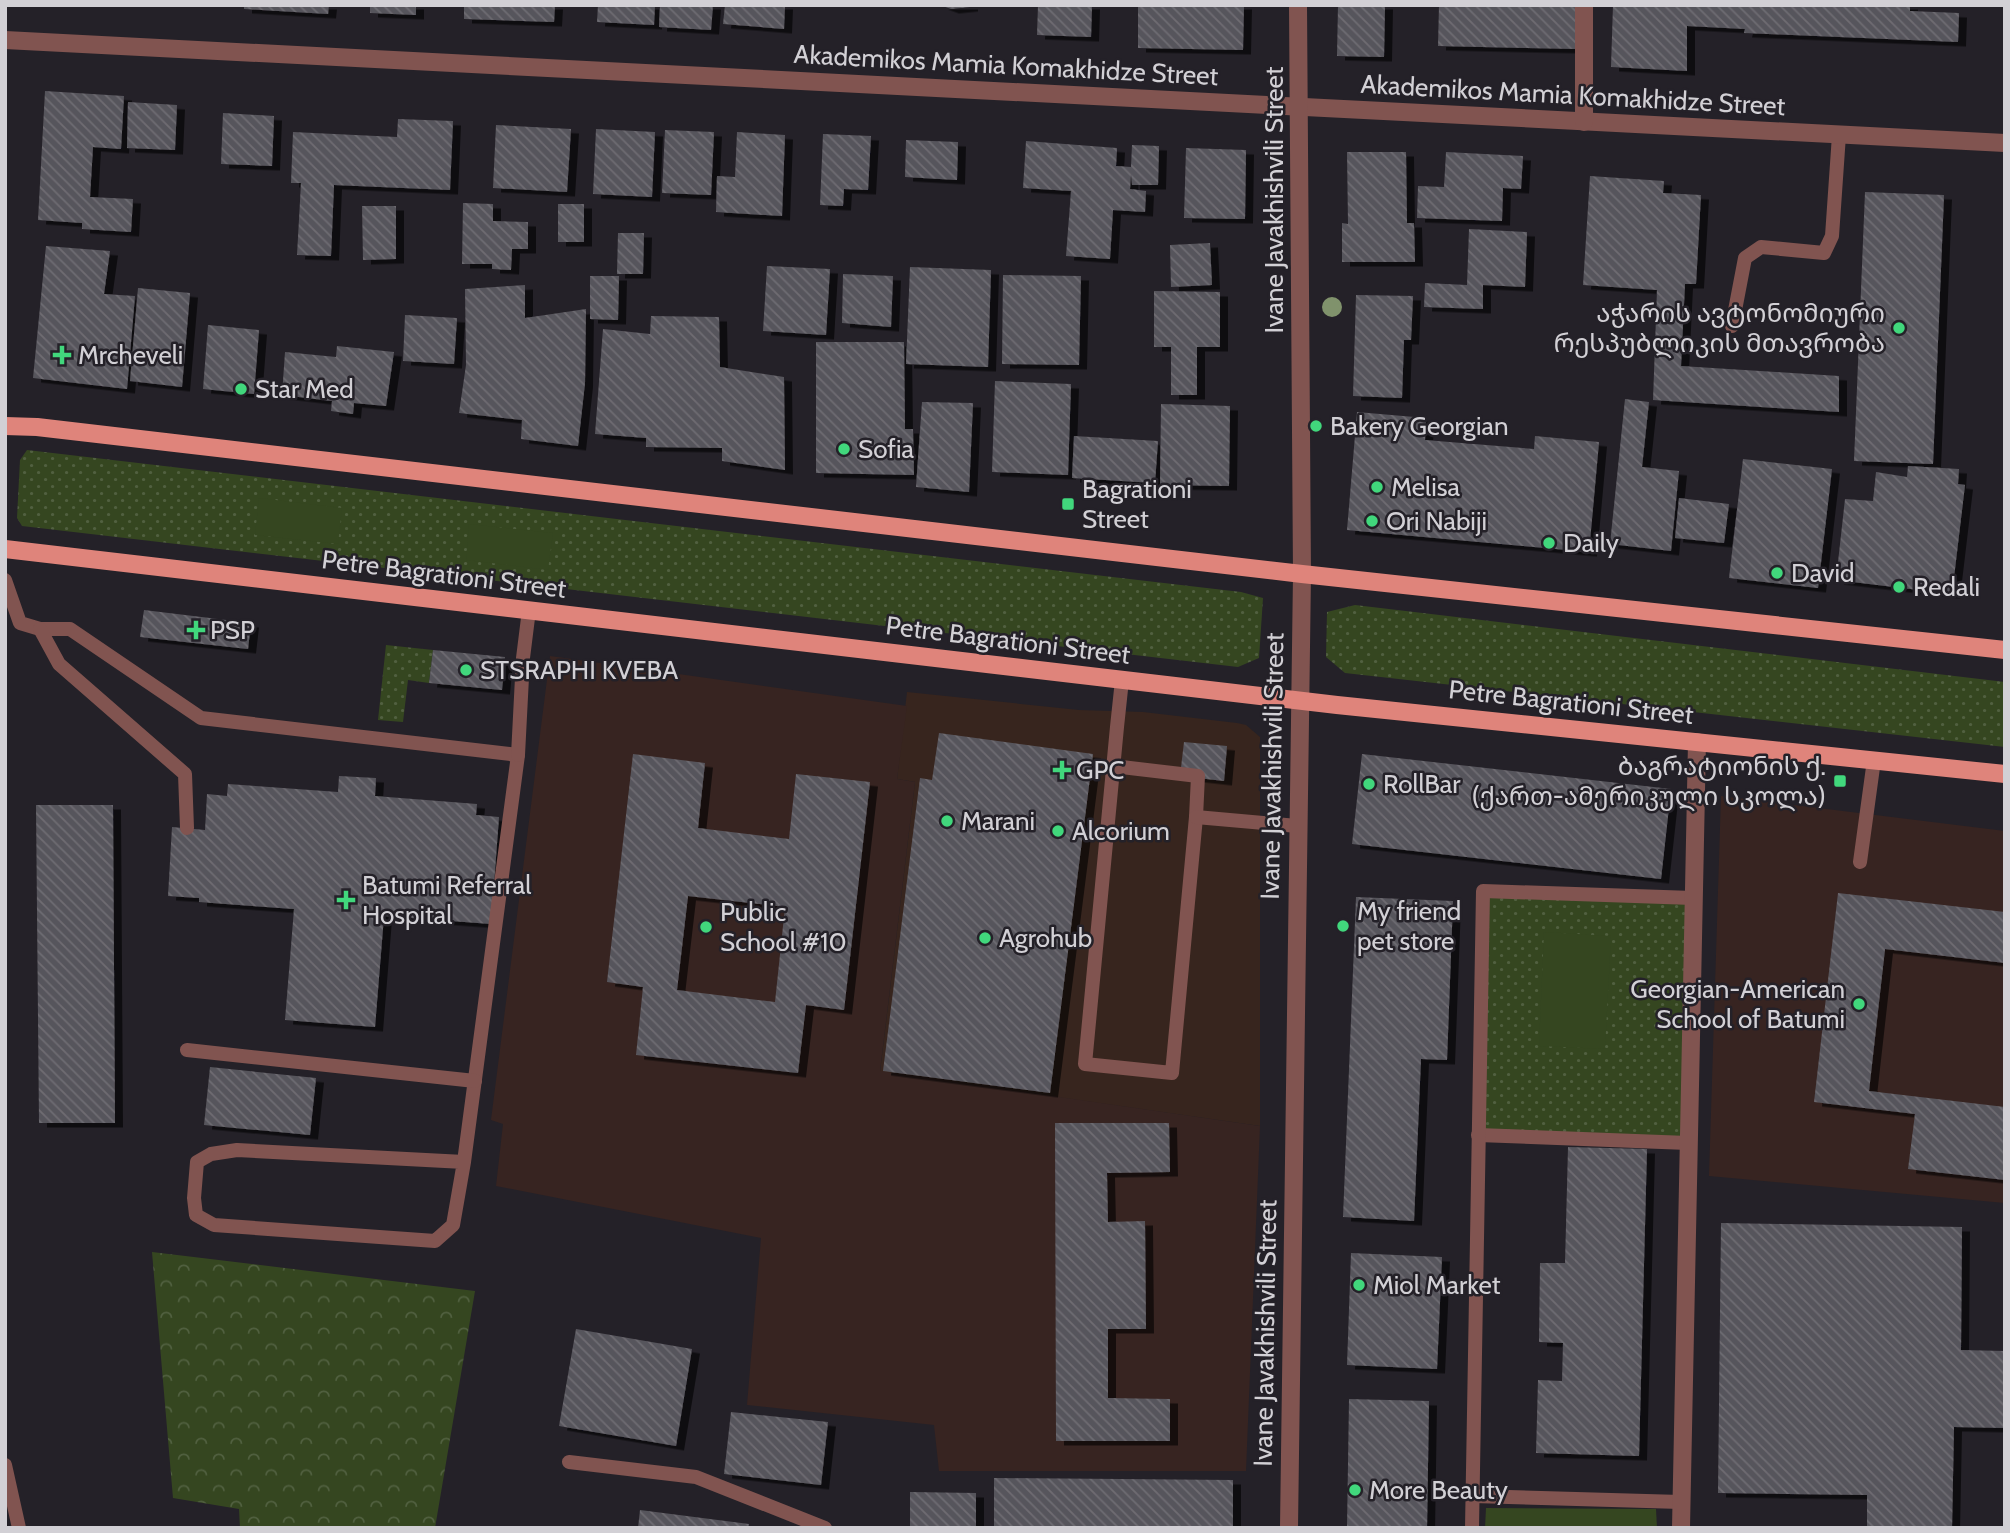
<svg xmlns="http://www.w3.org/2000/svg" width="2010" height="1533" viewBox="0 0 2010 1533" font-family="Cabin,'Noto Sans Georgian',sans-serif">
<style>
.commercial{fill:#37251e}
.education{fill:#372421}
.grass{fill:url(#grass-dots)}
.forest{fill:url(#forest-crowns)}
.park{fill:#354620}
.building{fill:url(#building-back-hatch);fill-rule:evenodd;filter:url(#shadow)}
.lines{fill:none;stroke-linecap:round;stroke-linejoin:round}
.lane{stroke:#815450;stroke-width:14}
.street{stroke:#815450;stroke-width:18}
.primary{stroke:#df847b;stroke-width:18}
.tree{fill:#80926c}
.poi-dot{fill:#41d77c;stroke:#242128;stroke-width:2.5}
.labels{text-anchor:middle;stroke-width:5;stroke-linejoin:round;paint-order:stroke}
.street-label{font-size:26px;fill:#d2d0d5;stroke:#242128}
.poi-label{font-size:26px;fill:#d2d0d5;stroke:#242128;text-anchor:start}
</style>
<defs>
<pattern id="grass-dots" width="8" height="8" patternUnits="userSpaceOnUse" patternTransform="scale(1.75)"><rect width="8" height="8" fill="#354620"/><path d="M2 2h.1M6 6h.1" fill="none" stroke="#516040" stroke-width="1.8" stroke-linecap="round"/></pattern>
<pattern id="forest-crowns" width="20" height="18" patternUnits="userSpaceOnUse" patternTransform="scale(1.75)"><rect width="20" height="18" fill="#354620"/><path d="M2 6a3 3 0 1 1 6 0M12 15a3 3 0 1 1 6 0" fill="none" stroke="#516040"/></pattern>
<pattern id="building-back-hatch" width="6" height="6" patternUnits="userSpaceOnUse" patternTransform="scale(1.75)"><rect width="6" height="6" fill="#57555c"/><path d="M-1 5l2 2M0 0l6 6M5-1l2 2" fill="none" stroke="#6e6c72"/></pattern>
<filter id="shadow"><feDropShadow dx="8" dy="4.5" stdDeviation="0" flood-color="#0009"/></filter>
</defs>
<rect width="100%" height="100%" fill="#242128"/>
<!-- commercial -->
<polygon class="commercial" points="907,692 1079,710 1143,712 1237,723 1246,725 1260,737 1260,1126 880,1072 915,782 897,779"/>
<!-- education -->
<g class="education">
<polygon points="550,656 907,706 897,779 915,782 880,1071 1260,1126 1246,1471 939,1471 934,1425 747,1405 761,1238 496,1186 503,1124 491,1120"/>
<polygon points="1721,796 2005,831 2005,1203 1709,1176"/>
</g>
<!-- grass -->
<g class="grass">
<polygon points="27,450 1241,592 1263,598 1259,658 1238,667 22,526 17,518 20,460"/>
<polygon points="1355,605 2005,682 2005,747 1345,673 1326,657 1327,612"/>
<polygon points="386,645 433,650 429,683 408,680 403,722 378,720"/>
<polygon points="1483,891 1693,898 1688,1143 1478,1135"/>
</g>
<!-- forest -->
<polygon class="forest" points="152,1252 475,1291 435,1528 240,1528 239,1509 173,1498"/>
<!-- park -->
<g class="park">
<polygon points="259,498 342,508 338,544 255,535"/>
<polygon points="469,524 553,533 548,570 466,560"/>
<polygon points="1544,932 1611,936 1605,1049 1539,1046"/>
<polygon points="1486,1508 1656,1509 1657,1528 1485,1528"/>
</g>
<!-- building -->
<g class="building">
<polygon points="244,5 329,5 328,14 244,9"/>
<polygon points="370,5 416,5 416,15 370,13"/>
<polygon points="464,5 555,5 554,22 464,19"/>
<polygon points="598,5 655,5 654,25 597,22"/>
<polygon points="660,5 713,5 711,30 659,27"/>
<polygon points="725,5 785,5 784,29 723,24"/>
<polygon points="940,5 970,5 970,7 951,9"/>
<polygon points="1038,5 1092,5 1091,37 1037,35"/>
<polygon points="1138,5 1244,5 1243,50 1138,48"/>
<polygon points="1338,5 1385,5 1384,57 1337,56"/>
<polygon points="1439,5 1578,5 1577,49 1438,46"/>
<polygon points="1613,5 1910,5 1910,11 1959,13 1958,42 1744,33 1745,29 1687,26 1687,71 1611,67"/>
<polygon points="45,91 124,96 121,149 93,147 90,197 133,199 131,232 82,229 82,223 38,220"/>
<polygon points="128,102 177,105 175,150 127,148"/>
<polygon points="223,113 274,116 272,166 221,164"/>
<polygon points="398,119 453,121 450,190 334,185 331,256 297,255 301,183 291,183 293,132 397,137"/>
<polygon points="496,125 571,129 567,192 493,188"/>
<polygon points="596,129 655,132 652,197 593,194"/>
<polygon points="665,130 714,132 711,195 662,193"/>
<polygon points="737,132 785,135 782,216 716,212 717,176 735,177"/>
<polygon points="823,134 871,136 868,190 844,189 843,206 820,205"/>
<polygon points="906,140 958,142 957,180 905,177"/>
<polygon points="1026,141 1117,148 1116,166 1131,167 1132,145 1159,146 1158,185 1132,185 1131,174 1130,189 1146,191 1145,212 1113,210 1110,259 1066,256 1071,191 1023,188"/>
<polygon points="1186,148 1246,150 1245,219 1184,218"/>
<polygon points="1347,152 1406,152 1407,223 1414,223 1415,262 1342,262 1342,223 1348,224"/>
<polygon points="1446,152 1523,156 1521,189 1503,188 1502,221 1417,218 1418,186 1444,187"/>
<polygon points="1590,176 1664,181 1663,193 1701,195 1696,284 1685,284 1681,366 1839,376 1839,412 1653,400 1657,290 1583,285"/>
<polygon points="1865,192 1944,195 1933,464 1854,461"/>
<polygon points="463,203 493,204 493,221 528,222 528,249 512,249 511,270 492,269 492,264 462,264"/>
<rect x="558" y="204" width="26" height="38"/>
<polygon points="362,206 396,206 396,259 363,260"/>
<polygon points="1469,229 1527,232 1525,287 1483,285 1483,309 1424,307 1425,283 1467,285"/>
<polygon points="618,233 644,233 643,274 617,274"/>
<polygon points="1210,243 1212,285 1171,287 1170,245"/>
<polygon points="46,246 110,251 104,294 135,296 127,389 33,378"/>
<polygon points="767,266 830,269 826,335 763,331"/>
<polygon points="910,267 991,270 988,367 906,364"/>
<polygon points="843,274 893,276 891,327 842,323"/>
<polygon points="1003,275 1081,276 1079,365 1002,364"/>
<polygon points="590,276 619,276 618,320 590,319"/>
<polygon points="525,285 525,318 586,309 585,383 578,446 521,439 522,420 459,413 466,365 465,289"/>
<polygon points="138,288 190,293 182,387 130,381"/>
<polygon points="1154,291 1220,292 1220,347 1197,347 1197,395 1171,395 1171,347 1154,347"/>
<polygon points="1356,295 1413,296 1411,340 1404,340 1402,398 1353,396"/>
<polygon points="405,315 457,318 454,364 403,361"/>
<polygon points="651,316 719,317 720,367 784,377 785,470 722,461 722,448 646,447 646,438 595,434 603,329 650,334"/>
<polygon points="208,325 259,330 254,394 203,389"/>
<polygon points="816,342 904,342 905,429 913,429 914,475 816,473"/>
<polygon points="337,346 394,352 386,406 354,403 353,414 331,411 332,401 282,395 285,352 336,357"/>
<polygon points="995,381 1071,384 1068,475 992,472"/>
<polygon points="1625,399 1649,402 1642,467 1679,471 1671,551 1610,544"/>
<polygon points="922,402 973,403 969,492 916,487"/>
<polygon points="1161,404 1230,406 1229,486 1160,485"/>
<polygon points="1357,412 1426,418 1425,440 1534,449 1535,436 1599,442 1589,552 1347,530"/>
<polygon points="1074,436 1158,441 1155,483 1072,478"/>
<polygon points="1743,459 1832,469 1818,588 1729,578"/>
<polygon points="1908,466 1959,469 1958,484 1965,485 1952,594 1836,580 1845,499 1873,501 1876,472 1907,477"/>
<polygon points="1679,498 1729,504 1724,543 1675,538"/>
<polygon points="144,610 251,623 248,649 140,637"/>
<polygon points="433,650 505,657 502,690 429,683"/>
<polygon points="939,733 1093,754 1050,1093 883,1071 920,778 932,780"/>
<polygon points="1184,742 1227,746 1224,781 1180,776"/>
<path d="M633,754L705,763L698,828L789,839L796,774L870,782L844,1010L806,1005L798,1073L636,1055L643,987L607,982ZM688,896L785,907L775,1002L677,990Z"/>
<polygon points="1362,754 1671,789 1661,879 1352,844"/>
<polygon points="339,776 376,778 375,796 477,804 476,815 499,817 491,924 384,916 375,1027 285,1020 294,909 199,902 199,898 168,896 172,827 205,830 207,794 227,796 228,784 338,792"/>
<polygon points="36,805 113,805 115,1123 39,1123"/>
<polygon points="1838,893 2005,912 2005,963 1885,949 1869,1091 2005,1107 2005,1180 1908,1169 1915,1114 1814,1102"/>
<polygon points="1356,897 1453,901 1447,1060 1421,1059 1414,1221 1343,1217"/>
<polygon points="210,1067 316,1078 310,1135 204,1125"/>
<polygon points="1055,1123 1169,1123 1170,1172 1107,1173 1108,1222 1145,1221 1146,1329 1108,1329 1108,1398 1170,1399 1170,1441 1056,1441"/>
<polygon points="1568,1147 1647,1149 1639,1456 1536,1453 1538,1380 1562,1381 1563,1343 1539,1342 1540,1263 1565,1263"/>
<polygon points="1721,1223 1962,1227 1961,1350 2005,1351 2005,1428 1954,1427 1952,1528 1867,1528 1867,1495 1718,1493"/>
<polygon points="1351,1253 1442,1257 1437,1369 1347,1365"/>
<polygon points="576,1329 692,1349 676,1446 559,1426"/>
<polygon points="1349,1399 1429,1401 1427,1528 1347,1528"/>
<polygon points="731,1412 828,1422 821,1485 724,1474"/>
<polygon points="994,1478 1233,1480 1233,1528 994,1528"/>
<polygon points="910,1492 976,1493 976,1528 910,1528"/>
<polygon points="640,1510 749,1524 748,1528 638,1528"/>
</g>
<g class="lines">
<!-- lane -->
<g class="lane">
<polyline points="1732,326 1745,258 1761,247 1824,253 1832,236 1839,135"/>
<polyline points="5,580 20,623 40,629 70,629 201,718 518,755 464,1162 453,1225 435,1241 214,1225 196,1215 194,1198 197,1162 211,1154 237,1150 464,1162"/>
<polyline points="40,629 59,664 185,774 187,828"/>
<polyline points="518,755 523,658 529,610"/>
<polyline points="1113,766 1198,776 1196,817 1172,1073 1085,1064 1117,727 1122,680"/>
<polyline points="1196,817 1297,826"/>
<polyline points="1860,862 1874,760"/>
<polyline points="187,1050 475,1081"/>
<polyline points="1478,1135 1688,1143"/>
<polyline points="569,1462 696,1477 825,1528"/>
<polyline points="5,1465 19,1528"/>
<polyline points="1473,1496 1681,1502"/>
<polyline points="1472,1528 1483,891 1693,898"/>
</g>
<!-- street -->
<g class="street">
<polyline points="5,40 2005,143"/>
<polyline points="1584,122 1584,5"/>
<polyline points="1289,1528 1302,574 1298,5"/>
<polyline points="1681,1528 1697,742"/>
</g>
<!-- primary -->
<g class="primary">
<polyline points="5,426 37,427 1302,574 2005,650"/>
<polyline points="5,549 1337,705 2005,774"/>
</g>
</g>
<!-- trees -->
<circle class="tree" cx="1332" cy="307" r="10"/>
<!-- markers -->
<g class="poi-dot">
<circle cx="1899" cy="328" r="7"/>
<path d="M58.5 344.5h7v7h7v7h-7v7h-7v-7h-7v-7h7z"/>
<circle cx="241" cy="389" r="7"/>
<circle cx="1316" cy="426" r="7"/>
<circle cx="844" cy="449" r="7"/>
<circle cx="1377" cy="487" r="7"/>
<rect x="1061" y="497" width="14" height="14" rx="3.5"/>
<circle cx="1372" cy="521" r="7"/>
<circle cx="1549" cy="543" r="7"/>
<circle cx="1777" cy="573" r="7"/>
<circle cx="1899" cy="587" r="7"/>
<path d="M192.5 619.5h7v7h7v7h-7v7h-7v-7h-7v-7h7z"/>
<circle cx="466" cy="670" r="7"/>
<path d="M1058.5 759.5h7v7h7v7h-7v7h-7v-7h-7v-7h7z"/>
<rect x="1833" y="774" width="14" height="14" rx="3.5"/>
<circle cx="1369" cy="784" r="7"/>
<circle cx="947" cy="821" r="7"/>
<circle cx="1058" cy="831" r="7"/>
<path d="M342.5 889.5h7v7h7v7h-7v7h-7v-7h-7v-7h7z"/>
<circle cx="1343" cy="926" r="7"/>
<circle cx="706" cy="927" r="7"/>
<circle cx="985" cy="938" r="7"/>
<circle cx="1859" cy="1004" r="7"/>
<circle cx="1359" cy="1285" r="7"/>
<circle cx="1355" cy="1490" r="7"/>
</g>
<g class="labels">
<!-- street labels -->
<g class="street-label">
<text transform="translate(1006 65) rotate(3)" y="9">Akademikos Mamia Komakhidze Street</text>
<text transform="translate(1573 95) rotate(3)" y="9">Akademikos Mamia Komakhidze Street</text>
<text transform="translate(1274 200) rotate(-90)" y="9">Ivane Javakhishvili Street</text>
<text transform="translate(444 574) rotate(7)" y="9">Petre Bagrationi Street</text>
<text transform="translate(1008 640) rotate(7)" y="9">Petre Bagrationi Street</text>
<text transform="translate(1571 702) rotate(6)" y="9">Petre Bagrationi Street</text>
<text transform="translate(1272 766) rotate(-89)" y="9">Ivane Javakhishvili Street</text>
<text transform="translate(1265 1333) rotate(-89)" y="9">Ivane Javakhishvili Street</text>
</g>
<!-- poi labels -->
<g class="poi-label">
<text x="1885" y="322" text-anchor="end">აჭარის ავტონომიური<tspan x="1885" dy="30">რესპუბლიკის მთავრობა</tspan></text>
<text x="78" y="364">Mrcheveli</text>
<text x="255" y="398">Star Med</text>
<text x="1330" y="435">Bakery Georgian</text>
<text x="858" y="458">Sofia</text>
<text x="1391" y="496">Melisa</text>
<text x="1082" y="498">Bagrationi<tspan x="1082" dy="30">Street</tspan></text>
<text x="1386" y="530">Ori Nabiji</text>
<text x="1563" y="552">Daily</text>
<text x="1791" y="582">David</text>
<text x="1913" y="596">Redali</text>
<text x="210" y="639">PSP</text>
<text x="480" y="679">STSRAPHI KVEBA</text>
<text x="1826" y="775" text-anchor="end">ბაგრატიონის ქ.<tspan x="1826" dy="30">(ქართ-ამერიკული სკოლა)</tspan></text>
<text x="1076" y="779">GPC</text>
<text x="1383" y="793">RollBar</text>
<text x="961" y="830">Marani</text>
<text x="1072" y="840">Alcorium</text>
<text x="362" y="894">Batumi Referral<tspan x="362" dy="30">Hospital</tspan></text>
<text x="1357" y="920">My friend<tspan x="1357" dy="30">pet store</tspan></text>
<text x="720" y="921">Public<tspan x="720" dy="30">School #10</tspan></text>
<text x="999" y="947">Agrohub</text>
<text x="1845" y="998" text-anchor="end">Georgian-American<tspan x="1845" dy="30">School of Batumi</tspan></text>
<text x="1373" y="1294">Miol Market</text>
<text x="1369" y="1499">More Beauty</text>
</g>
</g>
<!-- border -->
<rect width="2010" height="1533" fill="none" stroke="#d2d0d5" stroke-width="14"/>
</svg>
